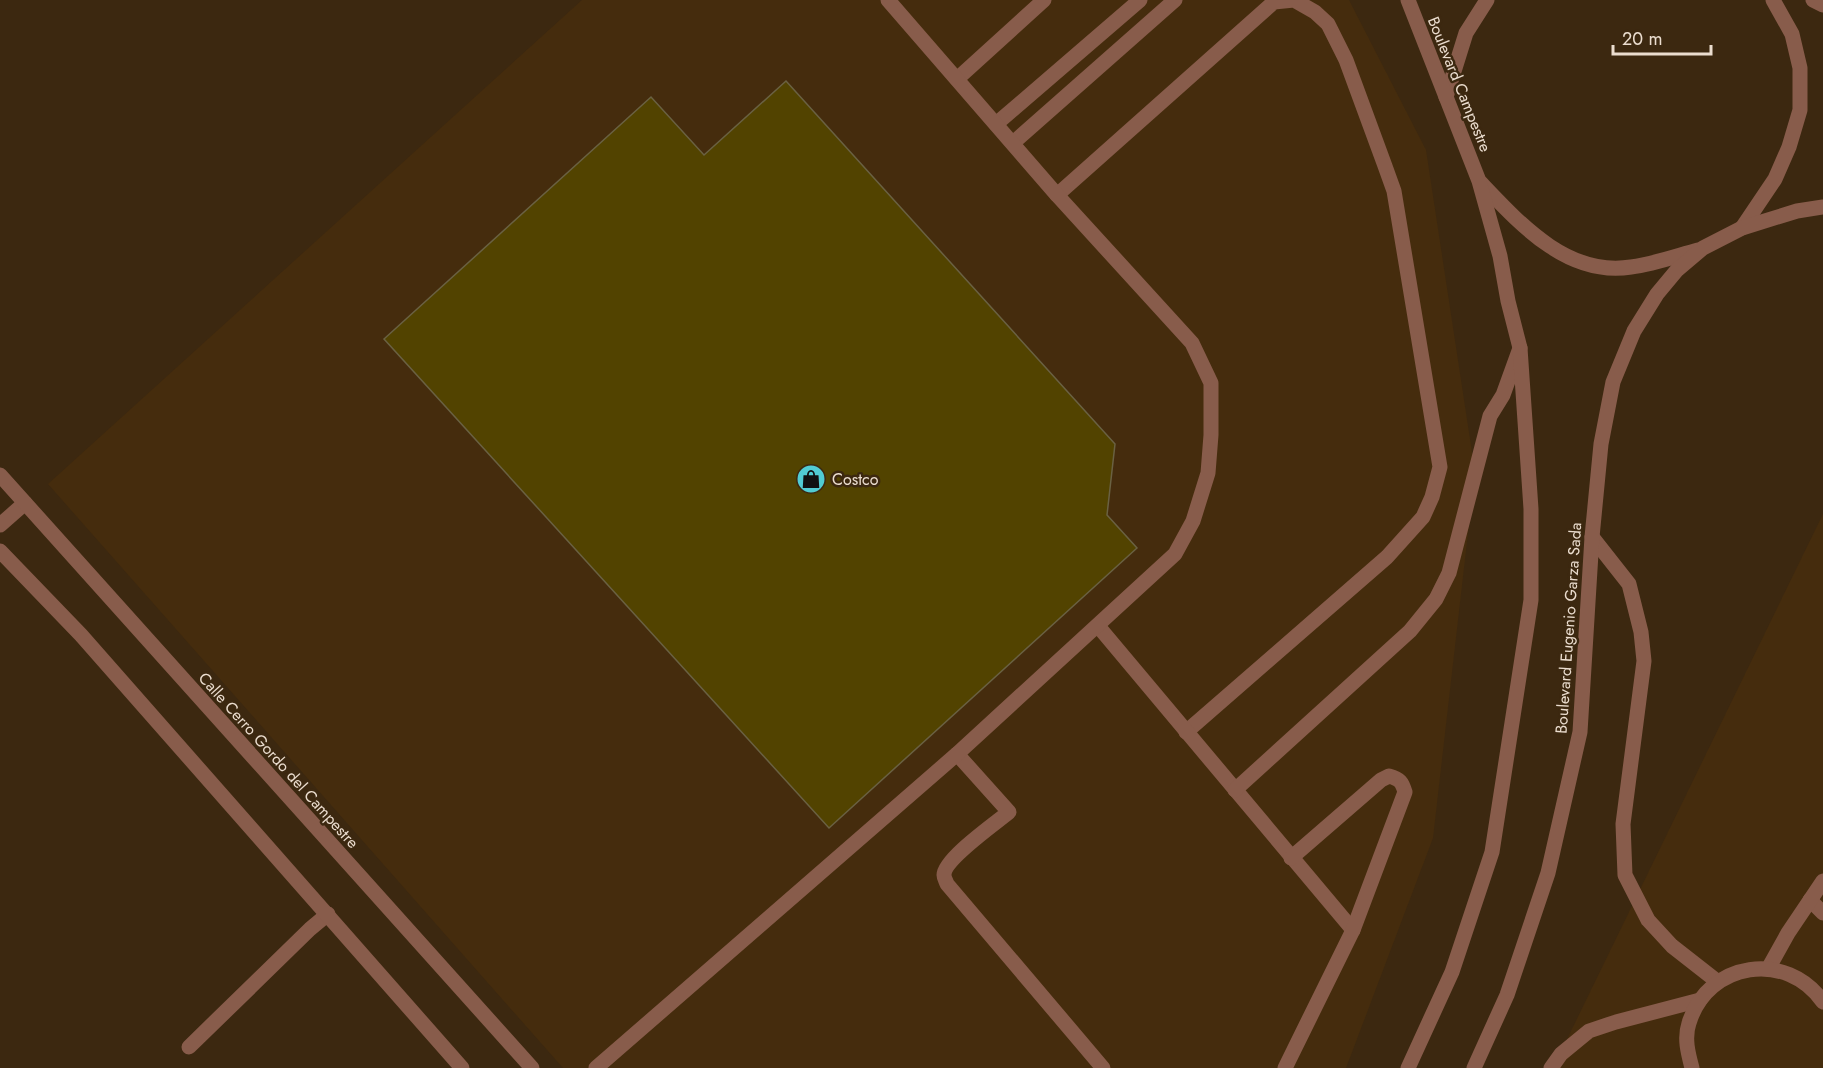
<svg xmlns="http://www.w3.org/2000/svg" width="1823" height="1068" viewBox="0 0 1823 1068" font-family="Jost,sans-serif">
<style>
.built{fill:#452c0d}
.building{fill:#524300;stroke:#6a6142;stroke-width:1.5}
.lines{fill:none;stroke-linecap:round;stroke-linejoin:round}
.service{stroke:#885c4b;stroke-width:15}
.minor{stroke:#885c4b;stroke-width:15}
.tertiary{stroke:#885c4b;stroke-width:15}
.labels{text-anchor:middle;stroke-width:5;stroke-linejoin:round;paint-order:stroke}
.street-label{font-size:16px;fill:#ebddcf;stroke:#3c2810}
.poi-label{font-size:16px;fill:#ebddcf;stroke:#3c2810;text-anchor:start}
</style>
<rect width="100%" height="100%" fill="#3c2810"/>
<!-- built -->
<g class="built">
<polygon points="582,0 1349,0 1426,150 1475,472 1433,838 1346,1068 563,1068 48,484"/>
<polygon points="1823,514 1823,1068 1553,1068"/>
</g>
<!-- building -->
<polygon class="building" points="786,81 1115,444 1107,515 1137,548 829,828 384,339 651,97 704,155"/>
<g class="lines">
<!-- service -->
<g class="service">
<polyline points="957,79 1044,0"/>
<polyline points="996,124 1140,0"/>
<polyline points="1013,143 1175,0"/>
<polyline points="1057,195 1274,2 1294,0 1315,12 1328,24 1346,60 1385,166 1394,191 1440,467 1432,497 1423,517 1387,557 1186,732"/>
<polyline points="1592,537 1629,584 1641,632 1644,661 1623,824 1625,875 1648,920 1672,946 1718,982"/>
<polyline points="1098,626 1353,930"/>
<path d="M957,754L1009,812C996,823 944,859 944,875C944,878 946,881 947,884L1103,1068"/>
<polyline points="1235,790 1410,631 1436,599 1449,573 1490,416 1503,395 1520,348"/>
<polyline points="1810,900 1823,913"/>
<polyline points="1768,969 1788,933 1823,881"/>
<polyline points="189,1047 310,929 328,914"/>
<polyline points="596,1068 957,754 1175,554 1193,521 1208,473 1211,435 1211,383 1192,343 1057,195 888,0"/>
<path d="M1285,1068L1353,930L1405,792C1402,782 1400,779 1389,776L1381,780L1291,858"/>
<polyline points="1551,1068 1561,1054 1589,1031 1616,1022 1700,1000"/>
<path d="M1692,1068C1688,1053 1684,1038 1689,1023C1708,961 1787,950 1823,1002"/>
</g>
<!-- minor -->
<polyline class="minor" points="0,525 25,503"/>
<!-- tertiary -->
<g class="tertiary">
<polyline points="1813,0 1823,5"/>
<polyline points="1446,97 1466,33 1487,0"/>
<path d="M1481,183C1521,225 1568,277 1631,267C1654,264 1676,256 1698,250"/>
<polyline points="1742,228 1775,179 1789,147 1800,110 1800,68 1792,34 1773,0"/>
<polyline points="0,475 532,1068"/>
<polyline points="0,551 81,635 462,1068"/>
<polyline points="1408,1068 1452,972 1492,852 1531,600 1531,509 1520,348 1508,301 1500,256 1479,181 1408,0"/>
<polyline points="1474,1068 1507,995 1548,873 1580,732 1592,537 1601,444 1613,382 1634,331 1657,294 1677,270 1703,248 1742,228 1797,211 1823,207"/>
</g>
</g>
<!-- icons -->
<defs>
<g id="shop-disc" transform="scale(1.5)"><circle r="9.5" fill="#51ccd3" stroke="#3c2810"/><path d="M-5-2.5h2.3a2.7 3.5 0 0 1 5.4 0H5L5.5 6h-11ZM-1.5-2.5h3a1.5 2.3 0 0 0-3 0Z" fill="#111"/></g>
</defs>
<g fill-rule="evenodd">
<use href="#shop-disc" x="811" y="479"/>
</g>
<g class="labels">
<!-- street labels -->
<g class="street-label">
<text transform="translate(1460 84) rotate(68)" y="6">Boulevard Campestre</text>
<text transform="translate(1568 628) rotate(-86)" y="6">Boulevard Eugenio Garza Sada</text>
<text transform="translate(279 760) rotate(48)" y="6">Calle Cerro Gordo del Campestre</text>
</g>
<!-- poi labels -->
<g class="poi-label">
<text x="832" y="485">Costco</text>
</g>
</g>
<!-- scale -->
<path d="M1613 45v9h98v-9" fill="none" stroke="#ebddcf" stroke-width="3"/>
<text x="1622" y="45" font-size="18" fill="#ebddcf" stroke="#3c2810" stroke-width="4.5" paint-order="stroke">20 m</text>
</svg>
